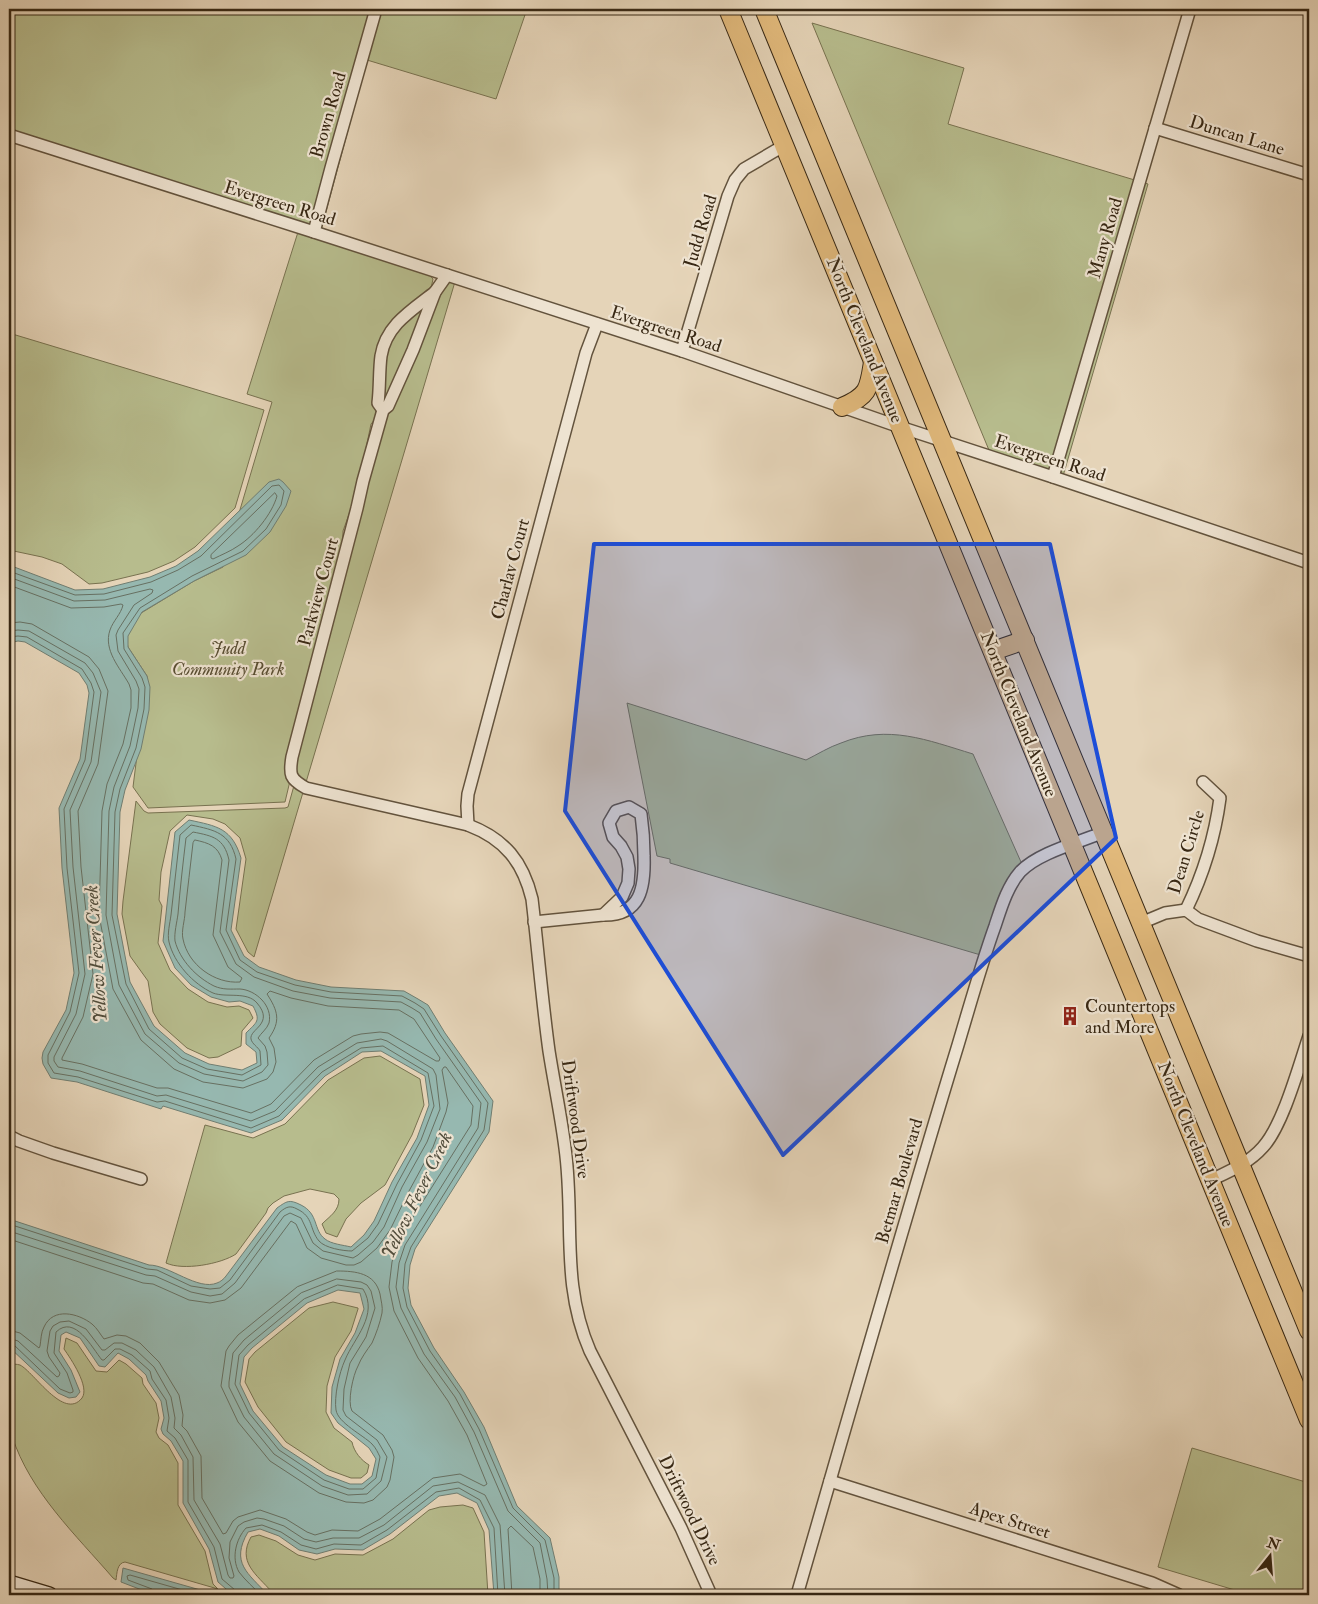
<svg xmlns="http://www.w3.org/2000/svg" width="1318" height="1604" viewBox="0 0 1318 1604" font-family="'IM FELL Double Pica',serif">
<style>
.green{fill:#b7bc8d;stroke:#787250}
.water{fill:#96b8b0;stroke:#707e72;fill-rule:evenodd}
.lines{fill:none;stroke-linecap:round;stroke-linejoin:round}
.shore{stroke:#677062;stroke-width:1}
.minor-casing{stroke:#63533d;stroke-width:14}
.secondary-casing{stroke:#382814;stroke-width:18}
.primary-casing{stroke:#382814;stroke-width:20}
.minor{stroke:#eee3d1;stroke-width:11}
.secondary{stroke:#eee3d1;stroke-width:15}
.primary{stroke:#e2ba7c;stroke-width:18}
.marked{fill:#1d4ed8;fill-opacity:0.2;stroke:#1d4ed8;stroke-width:4;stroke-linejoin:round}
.labels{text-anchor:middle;stroke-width:4.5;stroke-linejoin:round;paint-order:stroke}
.street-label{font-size:18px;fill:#382814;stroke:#eee3d1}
.park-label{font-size:18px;font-style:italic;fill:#584d32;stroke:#eee3d1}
.poi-label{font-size:18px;fill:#382814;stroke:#eee3d1;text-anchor:start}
.water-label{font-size:19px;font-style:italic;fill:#504c3b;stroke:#eee3d1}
</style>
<rect width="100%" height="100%" fill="#e5d4b8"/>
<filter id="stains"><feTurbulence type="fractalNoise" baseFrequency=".004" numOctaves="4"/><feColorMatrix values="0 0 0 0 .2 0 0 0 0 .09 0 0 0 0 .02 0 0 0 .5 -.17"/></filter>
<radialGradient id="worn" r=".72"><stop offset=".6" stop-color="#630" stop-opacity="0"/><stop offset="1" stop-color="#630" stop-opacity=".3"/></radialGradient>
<!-- green -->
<g class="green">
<polygon points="9,9 515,9 526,12 496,99 367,60 321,230 457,275 254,957 248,952 236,929 246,859 240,838 225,824 213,819 187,815 170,831 161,872 159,900 162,906 158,943 170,970 188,989 208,1002 227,1007 239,1006 249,1010 253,1018 242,1031 241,1046 218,1057 209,1058 187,1048 160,1024 153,1012 148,981 130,956 122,914 123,901 136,801 144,811 148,813 285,808 288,807 295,782 295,749 375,427 438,278 437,275 9,131"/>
<polygon points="812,23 964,68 948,124 1148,184 1063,476 991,455"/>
<polygon points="298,232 428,273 433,279 426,311 383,410 371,424 357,492 343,531 342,561 285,802 148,808 133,787 147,676 128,647 123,624 194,581 223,567 272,402 247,394"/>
<polygon points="9,333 264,410 235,508 195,547 174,561 148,572 102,583 89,584 62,564 42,557 9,550"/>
<path d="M627,703L806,760C818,754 829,747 841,743C888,724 927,740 973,754L1025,871L1006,894L984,956L670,863V859L657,856Z"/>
<path d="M380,1056L420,1079L424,1105L412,1135L385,1185L361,1203L346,1219L337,1237L326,1233L322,1224C330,1216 339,1211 339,1199L334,1194L310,1189L284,1196L273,1203L268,1208L266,1213L236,1254C221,1264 183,1271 166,1263L205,1125L253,1138L285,1124L328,1080L364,1058Z"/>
<path d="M333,1302L358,1308V1309L351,1331L335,1357L327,1386L326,1412L334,1428L352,1442C354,1452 361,1460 369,1465L367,1473L361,1478H351L329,1470L286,1442L258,1407L245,1382L249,1359L255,1352L309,1308Z"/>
<path d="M66,1338L77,1343L96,1371L107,1372L119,1360L126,1364L142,1378L143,1384L156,1403L159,1418L156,1432L159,1438L168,1445L178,1463V1505L205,1551L213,1584L218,1589L125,1562C117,1563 117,1573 116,1580L113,1578C76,1535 30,1492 12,1436C5,1413 9,1387 9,1364C12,1364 17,1364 20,1365C34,1372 64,1421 82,1398C90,1387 71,1359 64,1349Z"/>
<polygon points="1192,1448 1309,1483 1309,1595 1248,1595 1248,1594 1158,1567"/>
<path d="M463,1505L473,1508L484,1532L488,1595H280L275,1591L272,1592C256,1574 237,1562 251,1537L259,1535L276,1541L298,1555L315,1560L335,1554L363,1555L393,1539L429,1510L440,1507Z"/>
</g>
<!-- water -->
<g class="water">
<path d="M279,479L283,482L291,491L286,506L270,532L246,555L194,581L142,612L128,636V647L147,676L150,687L149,710L141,749L125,790L120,812L117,914L130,982L154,1026L185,1053L209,1064L242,1070L257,1063L256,1052L246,1044V1033C257,1022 261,1021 253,1006L240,1001L229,1002L211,997L191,985L175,968L163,941L175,832L189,820C217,826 232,828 241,858L231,930L244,956L259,967L296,980L331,987L404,991L418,999L428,1005L445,1033L493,1101L489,1132L415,1249L410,1265L408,1288L411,1305L434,1348L464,1392L484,1427L517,1506L550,1538L559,1577V1595H494L489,1530L477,1503L457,1493L439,1496L390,1534L363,1550L335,1549L317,1554L299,1550L279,1536L260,1529L248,1532C230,1563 248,1573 268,1595H233L218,1582L209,1549L183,1503V1461L171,1441L163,1434L161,1429L164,1418L161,1401L148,1381L146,1375L129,1359L118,1353L105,1367L99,1366L80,1338L66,1332L61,1335L59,1351L71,1370L80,1392L76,1397L69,1398L58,1393L9,1347V1219L149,1265C169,1265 198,1291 217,1283C220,1282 224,1279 226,1276L277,1208C287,1201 289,1199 301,1205C319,1214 313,1230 325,1239C331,1244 343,1245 351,1247L364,1235L374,1221L392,1182L417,1138L429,1105L425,1076L381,1051L362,1052L325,1076L282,1120L251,1133L163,1106L161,1109L77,1082L51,1078L43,1064L42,1058L43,1052L66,1010L74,973L62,868L59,808L80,759L89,693L87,685L79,673L25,642L18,641L9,643V565L75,590L103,589L150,577L176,566L198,551L269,482ZM338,1290L360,1293L364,1309L355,1333L340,1359L332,1387L331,1413L338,1423L369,1448L376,1459L372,1476L362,1484H350L326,1475L283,1447L253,1411L240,1384L244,1357L252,1348L307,1303Z"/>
<polygon points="123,1568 218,1595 155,1595 121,1582"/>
</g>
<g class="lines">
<!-- shore -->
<g class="shore">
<path d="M275,493L277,496C272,514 254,536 238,546C231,551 221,555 213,559L211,558V555Z"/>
<path d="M9,571L75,595L104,594L151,582L178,570L201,556L272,486L279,485L284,491L281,505L266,529L243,551L192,576L140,608L123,633L124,649L142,678L145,687L144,709L136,748L120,789L115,812L112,915L126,984L149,1029L182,1058L207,1069L242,1075L261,1065L260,1051C258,1047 252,1044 251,1039C249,1029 275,1024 257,1003C247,991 226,998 213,993C193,984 174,963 169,942C167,934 170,923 171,915C174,888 177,862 180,835L191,825C215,830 230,833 236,859L226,930L240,960L257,972L295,985L331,992L402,996L415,1003L424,1009L441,1036L488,1103L484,1130L411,1247L405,1264L403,1288L407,1307L430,1351L460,1394L479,1429L513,1508L545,1540L554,1578V1595"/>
<path d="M9,577L74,601L105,600L150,589L153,590L152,593L134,605L118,630L116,635L118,651L136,681L139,689L138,708L130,746L114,787L109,811L106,915L119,985L145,1034L179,1063L204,1074L243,1081L262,1072L268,1065L267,1052L265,1046L258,1038C261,1033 267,1029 269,1023C273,1006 256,990 240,989C231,989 223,990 214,986C196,977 180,960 175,941C174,933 177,922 178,914C180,889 183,863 186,838L193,832C213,836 224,838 229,860L220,932L236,964L254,977L293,991L330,998L401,1002L412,1008L420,1013L436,1039L481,1103L478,1128L405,1245L399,1263L396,1287L401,1308L424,1354L455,1397L474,1432L508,1511L540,1543L547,1579L548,1595"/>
<path d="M9,585L71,608L104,607L121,604L123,605C121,614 113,621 110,630C103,650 120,668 129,684L131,690V708L123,744L107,784L102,811L99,915L113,989L141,1040L174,1069L203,1082L243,1088L267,1079L273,1072L276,1062L274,1048L269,1038C281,1021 278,1011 267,994L270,991L291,998L328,1006L399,1010L414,1019L440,1058L439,1061H436L388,1033L380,1032L361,1034L353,1036L314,1060L271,1104L251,1113L168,1088H157L82,1064L62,1060V1058L83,1017L93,974L81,867L78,811L98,764L108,691L99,669L89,657L32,624L20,622L9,623"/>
<polyline points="9,631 18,630 29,631 85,663 93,673 101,692 91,762 70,810 73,867 85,974 76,1014 54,1057 54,1061 58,1067 80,1071 157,1096 166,1095 251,1121 275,1111 318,1067 357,1043 381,1039 387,1041 433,1069 436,1075 440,1109 427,1142 402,1187 384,1227 373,1242 358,1255 353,1258 323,1251 313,1243 301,1218 290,1213 284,1216 235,1283 222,1294 210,1296 191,1292 155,1276 146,1275 9,1231"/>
<path d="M9,637L18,636L27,637L82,669L91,683L94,692L85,760L64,809L67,868L79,973L70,1012L48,1055V1063L54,1073L78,1077L157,1102L165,1101L251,1128L279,1116L322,1072L361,1048L383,1046L428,1073L434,1106L421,1140L397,1184L378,1224L368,1238L352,1251C343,1251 325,1248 319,1241C309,1229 314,1217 297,1209C290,1205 286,1207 280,1212L230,1280L220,1288L210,1289L191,1286L157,1270L147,1269L9,1224"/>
<path d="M195,840C209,843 218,846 222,860L213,935L228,967L242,978L240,982C215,984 188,965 183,939C181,931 185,920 185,912C188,889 190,866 193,843Z"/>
<path d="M9,1239L143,1283L153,1284L189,1300L210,1303L225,1300L241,1288L291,1221L296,1224L307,1248L321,1258L346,1265H354L361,1262L377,1248L390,1230L409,1191L433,1147L446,1112L448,1103L442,1070L444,1067H446L473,1106L471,1125L398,1241L392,1262L389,1287L394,1311L418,1358L448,1401L467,1435L487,1484L484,1486L460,1474L433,1478L380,1519L358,1531L332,1530L315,1535L307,1532L286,1519L260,1510L238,1517L233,1521L226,1533L223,1534L202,1498L201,1456L187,1431L182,1426L183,1415L179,1395L159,1362L140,1343L126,1336L117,1335L104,1339C100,1334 97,1328 92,1324C78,1313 53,1307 44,1327C41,1332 41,1340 40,1346L39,1348L20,1333L9,1330"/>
<path d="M337,1271C356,1271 375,1273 380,1294C381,1301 383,1307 382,1313C380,1323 376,1334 372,1343C367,1350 361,1358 358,1366C353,1375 347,1402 352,1411L383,1435L392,1450L394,1457L390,1480L387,1487L373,1500L364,1503L346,1502L319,1493L270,1461L238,1422L221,1386L226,1351L229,1346L238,1335L297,1287Z"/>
<polygon points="337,1279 361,1282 367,1285 371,1291 375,1308 366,1337 350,1363 344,1389 343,1410 346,1416 377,1440 387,1457 381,1481 367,1494 348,1495 322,1486 274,1454 244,1417 229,1387 229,1382 233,1353 244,1340 301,1293"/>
<path d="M338,1285L363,1289C379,1315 354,1338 345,1360C339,1373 334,1397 336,1410C338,1423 363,1435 372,1444C376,1448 378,1453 380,1457L376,1478L363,1489H349L324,1480L279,1450L249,1413L235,1384L239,1355L248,1345L304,1299Z"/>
<polyline points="9,1338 18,1341 57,1377 59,1376 60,1373 49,1357 47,1351 50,1331 53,1326 60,1322 69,1321 86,1329 102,1350 105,1350 114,1343 122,1343 136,1350 154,1367 171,1397 175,1418 174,1428 181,1435 193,1457 194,1500 220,1544 228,1575 230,1578 233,1578 234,1576 229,1558 230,1542 238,1526 244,1522 257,1518 264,1519 284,1526 304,1539 316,1542 333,1538 359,1538 384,1525 433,1486 458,1482 485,1495 500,1525 505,1595"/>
<path d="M9,1344L14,1345L60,1389L70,1393L73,1392V1390L67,1373L54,1353L56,1332C75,1314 92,1348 102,1360H104L115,1349H120L132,1355L150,1371L152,1379L166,1400L169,1418L167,1431L175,1438L188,1460V1502L214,1547L222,1579L235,1590L236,1595"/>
<polyline points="155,1595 152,1589 128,1580 127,1576 130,1575 200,1595"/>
<path d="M261,1595C254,1588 245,1580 239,1572C231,1558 236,1539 246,1528L262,1525L281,1532L301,1545L316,1549L334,1544L361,1545L387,1530L436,1492L459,1488L480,1500L494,1528L498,1595"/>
<polyline points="512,1595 508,1529 511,1526 533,1547 540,1579 540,1595"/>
</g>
<!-- minor casing -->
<g class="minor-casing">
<g id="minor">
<polyline points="1155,128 1309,175"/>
<polyline points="9,135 314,232 682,351 900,427 1053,477 1309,563"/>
<polyline points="314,232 331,168 376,9"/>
<path d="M447,275L435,292L413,350L388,406L383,410L363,481L357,508L292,757C289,775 290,779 306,788L468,825C505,839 523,862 532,899C538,950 542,1000 549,1051C554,1083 561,1116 565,1148C575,1219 560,1282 590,1351L681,1528L711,1595"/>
<polyline points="682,351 728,196 735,180 744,169 785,145"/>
<path d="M383,410L378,403C380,387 379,371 381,356C386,325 412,310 435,292"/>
<polyline points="1053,477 1190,9"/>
<path d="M629,807L641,814C643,828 644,841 644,856C645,887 641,916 603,915L622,897L628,883L629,869L627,857L621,846L613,837L609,823L616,811Z"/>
<polyline points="468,825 467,806 468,794 586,353 597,324"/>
<path d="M1186,910C1203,875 1215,836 1220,798L1203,782"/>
<polyline points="534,922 603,915"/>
<polyline points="1141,923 1165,913 1186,910 1198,919 1257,941 1309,956"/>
<polyline points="9,1136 19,1141 53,1153 141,1179"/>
<path d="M1211,1180C1230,1171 1249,1163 1263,1147C1283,1125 1299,1066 1309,1036"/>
<polyline points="830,1481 1152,1583 1179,1595"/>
<path d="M797,1595C850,1412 902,1228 958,1045C970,1005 981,965 995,926C1001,908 1007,887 1020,872C1037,853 1080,842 1104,832"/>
</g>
</g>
<!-- secondary casing -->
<g class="secondary-casing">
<polyline id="secondary" points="9,1583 49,1595"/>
</g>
<!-- primary casing -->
<g class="primary-casing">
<g id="primary">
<polyline points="728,9 1309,1420"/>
<polyline points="764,9 1309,1331"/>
<path d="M842,407C869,396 869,388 873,362"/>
<polyline points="993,651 1025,640"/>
</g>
</g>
<!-- minor -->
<use href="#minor" class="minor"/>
<!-- secondary -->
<use href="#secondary" class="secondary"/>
<!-- primary -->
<use href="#primary" class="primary"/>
</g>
<!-- marked area -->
<path class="marked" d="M594,544H1050L1116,838L783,1155L565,811Z"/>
<!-- icons -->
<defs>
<g id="building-bare" transform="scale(1.5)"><path d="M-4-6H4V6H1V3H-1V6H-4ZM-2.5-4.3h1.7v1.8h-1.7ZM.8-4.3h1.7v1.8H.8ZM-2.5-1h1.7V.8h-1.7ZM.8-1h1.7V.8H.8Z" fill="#8f2418" stroke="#eee3d1" stroke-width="2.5" paint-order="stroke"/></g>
</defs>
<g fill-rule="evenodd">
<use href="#building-bare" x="1070" y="1016"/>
</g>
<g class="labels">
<!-- street labels -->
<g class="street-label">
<text transform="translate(328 115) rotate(-74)" y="6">Brown Road</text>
<text transform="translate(1237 135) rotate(17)" y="6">Duncan Lane</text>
<text transform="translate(280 203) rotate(17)" y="6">Evergreen Road</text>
<text transform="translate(700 231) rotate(-73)" y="6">Judd Road</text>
<text transform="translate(1105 238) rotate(-74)" y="6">Many Road</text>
<text transform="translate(666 329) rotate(18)" y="6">Evergreen Road</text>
<text transform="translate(865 340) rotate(68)" y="6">North Cleveland Avenue</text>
<text transform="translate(1050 458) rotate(18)" y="6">Evergreen Road</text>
<text transform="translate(510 569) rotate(-75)" y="6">Charlav Court</text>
<text transform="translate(318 592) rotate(-75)" y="6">Parkview Court</text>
<text transform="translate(1019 714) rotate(68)" y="6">North Cleveland Avenue</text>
<text transform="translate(1186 852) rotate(-73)" y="6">Dean Circle</text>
<text transform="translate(576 1119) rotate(82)" y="6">Driftwood Drive</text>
<text transform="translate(1196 1144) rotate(68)" y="6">North Cleveland Avenue</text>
<text transform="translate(899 1181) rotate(-74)" y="6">Betmar Boulevard</text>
<text transform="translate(690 1510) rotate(64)" y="6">Driftwood Drive</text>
<text transform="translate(1010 1520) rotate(18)" y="6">Apex Street</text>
</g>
<!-- park labels -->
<g class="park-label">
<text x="228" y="654">Judd<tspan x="228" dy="21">Community Park</tspan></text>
</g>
<!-- poi labels -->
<g class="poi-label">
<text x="1085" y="1012">Countertops<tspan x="1085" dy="21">and More</tspan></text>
</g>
<!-- water labels -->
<g class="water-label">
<text transform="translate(95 954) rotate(-94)" y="7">Yellow Fever Creek</text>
<text transform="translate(416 1195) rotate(-64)" y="7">Yellow Fever Creek</text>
</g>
</g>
<!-- margin -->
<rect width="1318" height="1604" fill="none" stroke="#e5d4b8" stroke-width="30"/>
<rect x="10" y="10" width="1298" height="1584" fill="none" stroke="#382814" stroke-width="2.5"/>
<rect x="15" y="15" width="1288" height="1574" fill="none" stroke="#382814"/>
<!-- north arrow -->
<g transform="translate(1270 1556) rotate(17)" stroke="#eee3d1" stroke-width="4" paint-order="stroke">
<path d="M0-4L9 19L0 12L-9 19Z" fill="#382814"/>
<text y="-8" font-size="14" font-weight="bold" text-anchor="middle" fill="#382814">N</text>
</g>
<rect width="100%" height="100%" filter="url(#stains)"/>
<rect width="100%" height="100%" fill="url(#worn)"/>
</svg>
